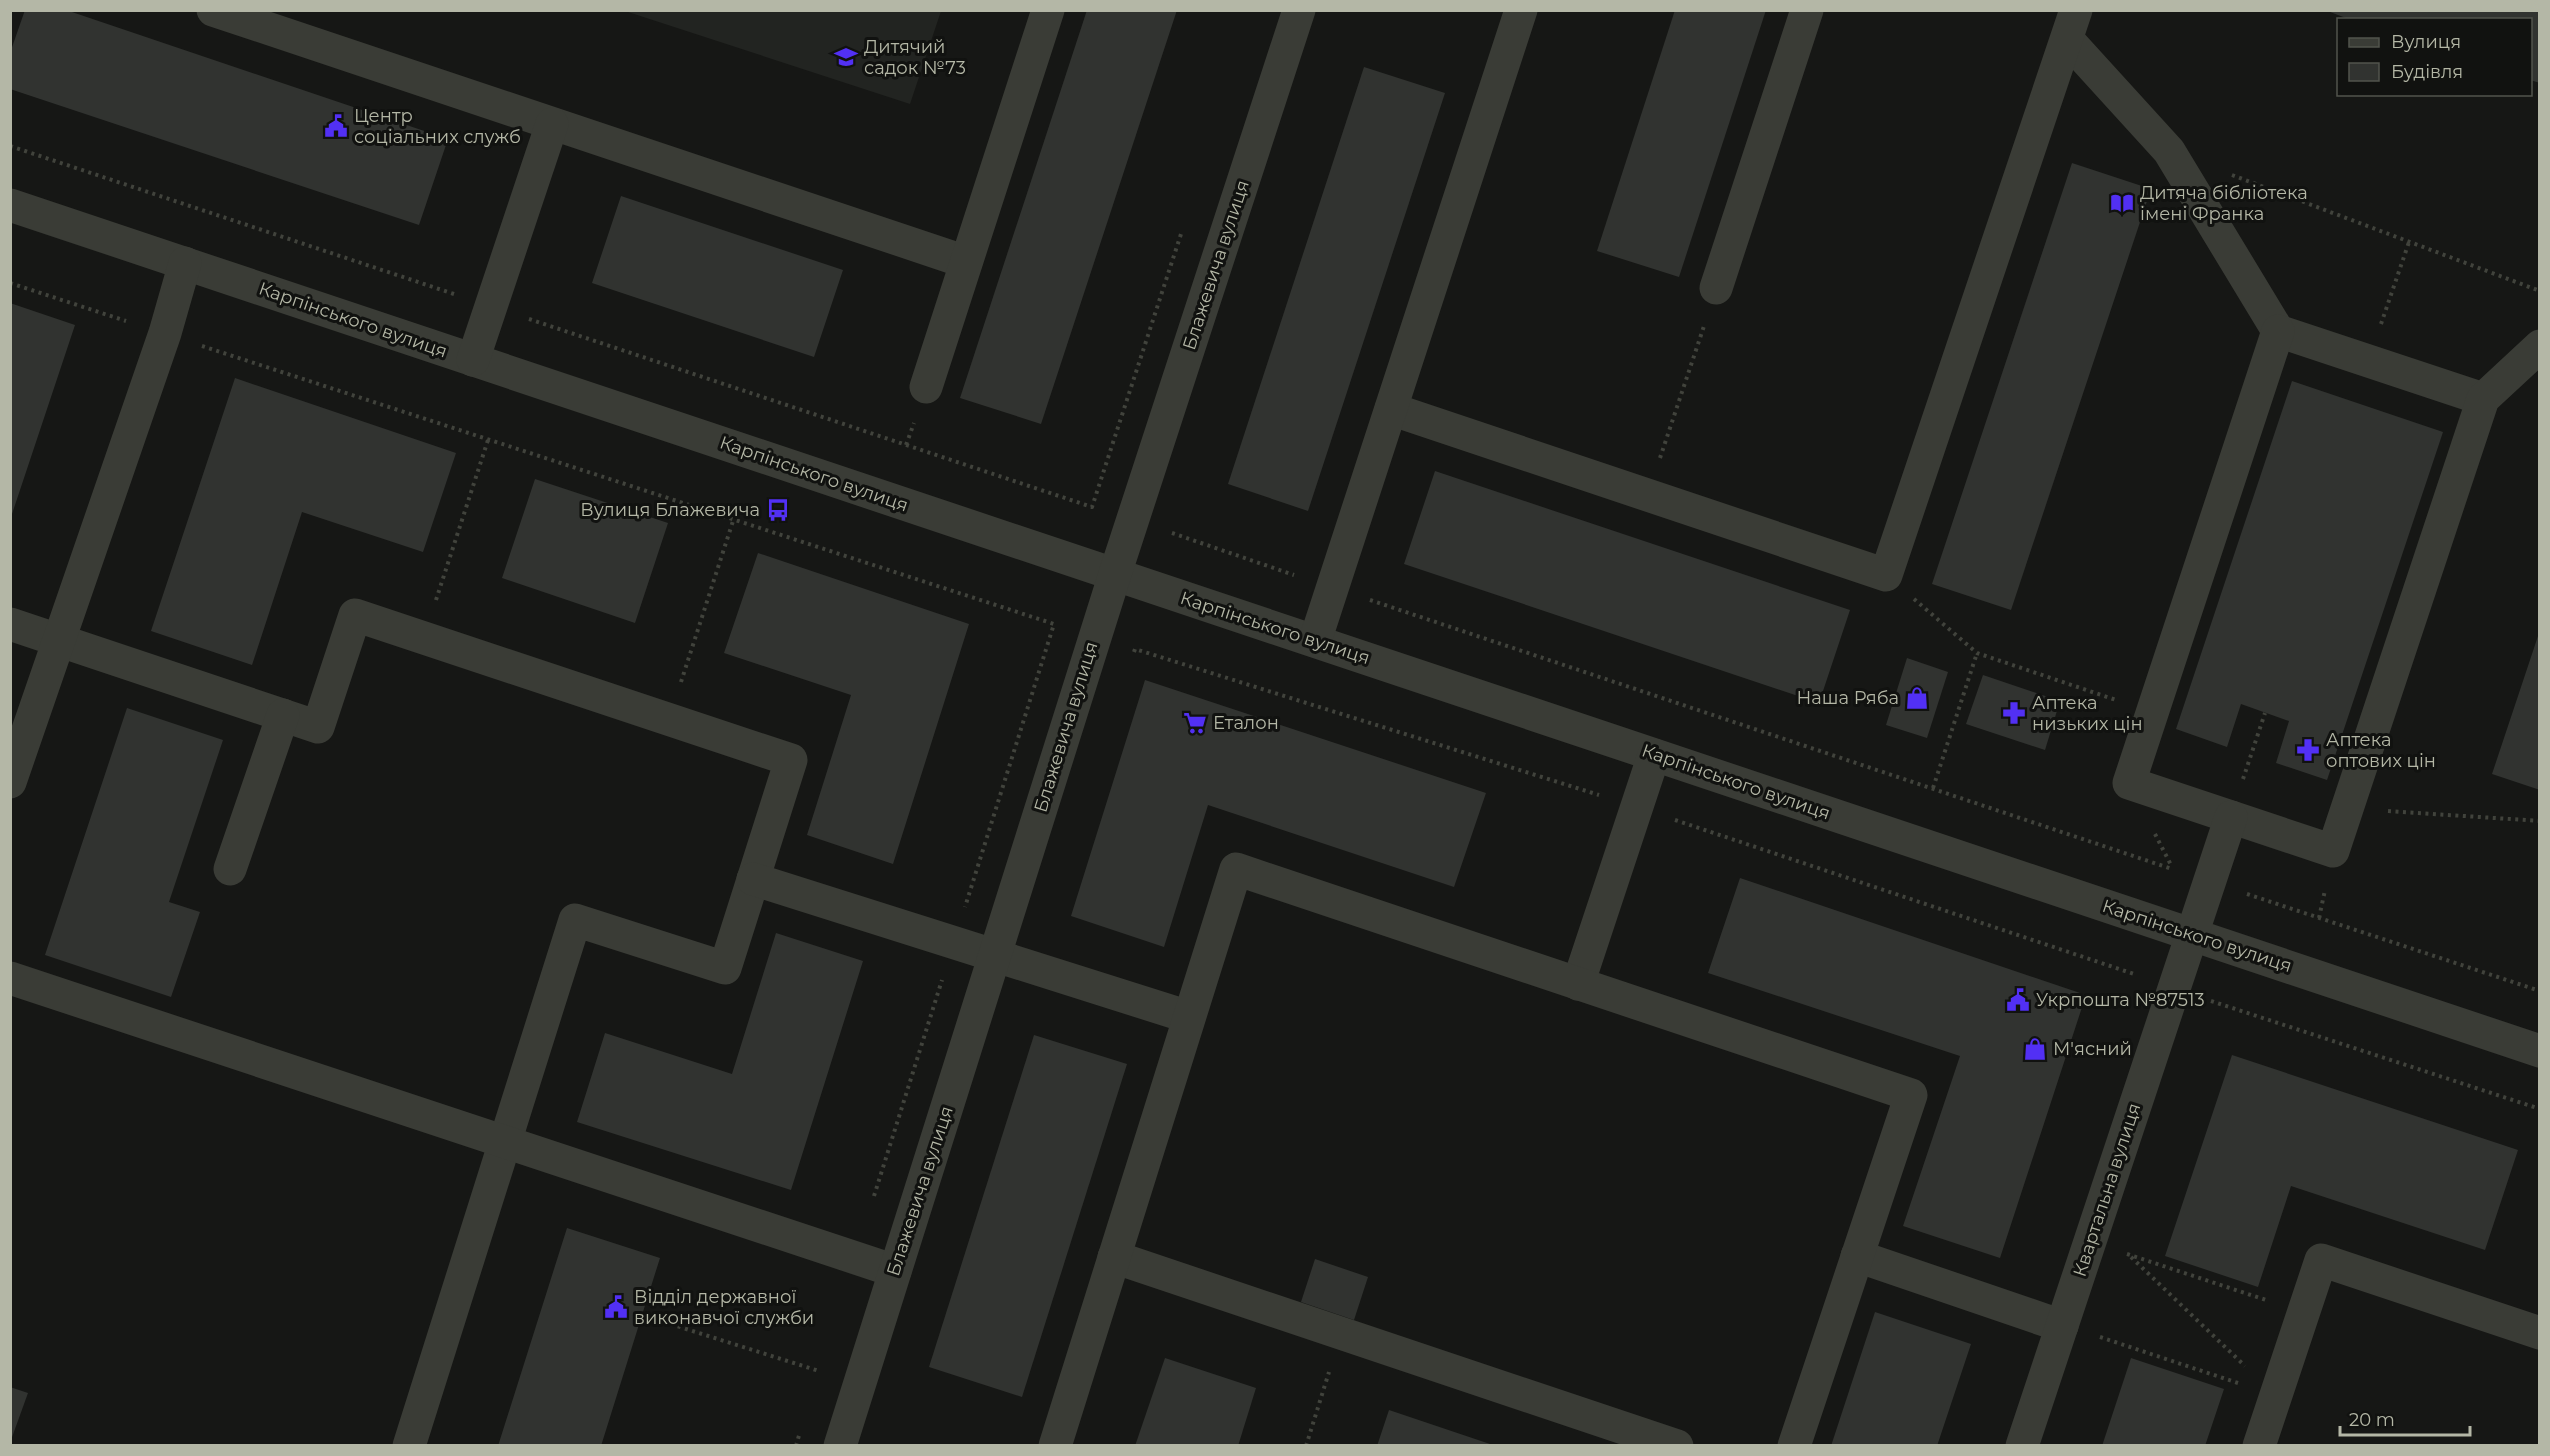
<svg xmlns="http://www.w3.org/2000/svg" width="2550" height="1456" viewBox="0 0 2550 1456" font-family="Montserrat,sans-serif">
<style>
.built{fill:#222421}
.building{fill:#313330}
.lines{fill:none;stroke-linecap:round;stroke-linejoin:round}
.path{stroke:#41433c;stroke-width:4;stroke-dasharray:3 4.5;stroke-linecap:butt}
.minor{stroke:#3a3c36;stroke-width:33}
.labels{text-anchor:middle;stroke-width:6;stroke-linejoin:round;paint-order:stroke}
.poi-label{font-size:18px;fill:#b4b7a6;stroke:#111210;text-anchor:start}
.street-label{font-size:18px;fill:#b4b7a6;stroke:#111210}
</style>
<rect width="100%" height="100%" fill="#161715"/>
<!-- built -->
<polygon class="built" points="625,11 941,10 941,11 910,104"/>
<!-- building -->
<g class="building">
<polygon points="25,10 66,10 448,139 419,225 10,89 10,53"/>
<polygon points="1087,10 1177,10 1041,424 960,398"/>
<polygon points="1675,10 1766,10 1679,277 1597,251"/>
<polygon points="2325,10 2540,10 2540,83 2530,80 2530,20 2351,20"/>
<polygon points="1364,67 1445,93 1308,511 1228,484"/>
<polygon points="2072,163 2151,189 2011,610 1932,584"/>
<polygon points="621,196 843,270 814,357 592,283"/>
<polygon points="10,303 75,325 11,517 10,517"/>
<polygon points="235,378 456,453 423,552 302,512 252,665 151,631"/>
<polygon points="2292,381 2443,432 2327,780 2276,763 2289,721 2241,704 2227,747 2176,729"/>
<polygon points="1435,471 1850,610 1819,703 1404,564"/>
<polygon points="535,479 668,523 635,623 502,578"/>
<polygon points="758,553 969,624 893,864 807,835 851,695 724,653"/>
<polygon points="2539,633 2540,633 2540,790 2492,774"/>
<polygon points="1907,658 1948,672 1927,738 1886,725"/>
<polygon points="1983,675 2060,701 2045,750 1966,724"/>
<polygon points="1145,680 1486,793 1454,887 1208,805 1164,947 1071,916"/>
<polygon points="127,708 223,740 169,902 200,912 171,997 45,955"/>
<polygon points="1740,878 2086,995 2000,1258 1903,1226 1960,1056 1708,973"/>
<polygon points="776,933 863,961 791,1190 577,1122 605,1033 732,1074"/>
<polygon points="1034,1035 1127,1064 1022,1397 929,1367"/>
<polygon points="2232,1055 2518,1150 2485,1250 2291,1186 2258,1287 2165,1256"/>
<polygon points="567,1228 660,1258 642,1315 601,1446 498,1446"/>
<polygon points="1315,1259 1368,1277 1354,1320 1301,1302"/>
<polygon points="1875,1312 1971,1344 1937,1446 1831,1446"/>
<polygon points="1165,1358 1256,1388 1238,1446 1135,1446"/>
<polygon points="2131,1358 2224,1389 2205,1446 2102,1446"/>
<polygon points="10,1387 28,1393 11,1440 10,1440"/>
<polygon points="1389,1410 1493,1445 1493,1446 1377,1446"/>
</g>
<g class="lines">
<!-- path -->
<g class="path">
<polyline points="10,146 454,294"/>
<polyline points="2232,175 2540,291"/>
<polyline points="10,283 126,321"/>
<polyline points="529,319 1092,507 1182,231"/>
<polyline points="2381,324 2409,242"/>
<polyline points="202,346 1054,624 965,907"/>
<polyline points="906,445 914,423"/>
<polyline points="1660,458 1704,326"/>
<polyline points="1172,533 1294,575"/>
<polyline points="1914,599 1977,653 2116,700"/>
<polyline points="436,600 488,440"/>
<polyline points="1370,600 2172,869"/>
<polyline points="1134,652 1135,649 1599,795"/>
<polyline points="681,682 733,521"/>
<polyline points="2243,779 2265,713"/>
<polyline points="1933,788 1977,653"/>
<polyline points="2388,811 2540,821"/>
<polyline points="1675,820 2137,975"/>
<polyline points="2155,834 2172,867"/>
<polyline points="2247,894 2540,991"/>
<polyline points="2319,918 2325,890"/>
<polyline points="2211,1001 2540,1109"/>
<polyline points="874,1196 942,980"/>
<polyline points="2127,1254 2266,1300"/>
<polyline points="2131,1257 2245,1366"/>
<polyline points="642,1315 819,1371"/>
<polyline points="2100,1337 2238,1383"/>
<polyline points="796,1446 800,1432"/>
<polyline points="1306,1446 1329,1372"/>
</g>
<!-- minor -->
<g class="minor">
<polyline points="213,10 966,262"/>
<polyline points="2067,39 2169,151 2278,331 2483,399"/>
<polyline points="10,205 2540,1051"/>
<polyline points="1716,288 1807,10"/>
<polyline points="2278,331 2129,783 2333,851 2483,399 2540,346"/>
<polyline points="473,360 552,124"/>
<polyline points="926,387 1048,10"/>
<polyline points="1391,409 1886,575 2076,10"/>
<polyline points="10,624 318,727 355,615 791,760 725,968 575,920 409,1446"/>
<polyline points="1315,641 1521,10"/>
<polyline points="10,782 165,333 185,263"/>
<polyline points="230,869 283,715"/>
<polyline points="753,879 1189,1017"/>
<polyline points="10,978 895,1271"/>
<polyline points="1578,984 1654,755"/>
<polyline points="1857,1256 2062,1326"/>
<polyline points="1114,1257 1677,1446"/>
<polyline points="840,1446 1115,574 1299,10"/>
<polyline points="1055,1446 1236,869 1911,1095 1794,1446"/>
<polyline points="2022,1446 2231,817"/>
<polyline points="2259,1446 2321,1260 2540,1333"/>
</g>
</g>
<!-- icons -->
<defs>
<g id="school-bare" transform="scale(1.8)"><path d="M0-5L7-2L0 1L-7-2ZM-4 1L0 2.5L4 1V4Q0 6-4 4Z" fill="#5230f4" stroke="#111210" stroke-width="2.5" paint-order="stroke"/></g>
<g id="civic-bare" transform="scale(1.8)"><path d="M-.6-6.5H3V-4.5H.6V-3L4-1V1h2V6H-6V1h2V-1L-.6-3ZM-1.2 2.5V6h2.4V2.5Z" fill="#5230f4" stroke="#111210" stroke-width="2.5" paint-order="stroke"/></g>
<g id="library-bare" transform="scale(1.8)"><path d="M-6-4Q-3-5.5-.7-3.5V5Q-3 3-6 4ZM6-4Q3-5.5 .7-3.5V5Q3 3 6 4Z" fill="#5230f4" stroke="#111210" stroke-width="2.5" paint-order="stroke"/></g>
<g id="bus-bare" transform="scale(1.8)"><path d="M-5-6H5V4H4V6H2V4H-2V6H-4V4H-5ZM-3.5-4V0h7V-4ZM-3.5 1.2v1.5H-2V1.2ZM2 1.2v1.5H3.5V1.2Z" fill="#5230f4" stroke="#111210" stroke-width="2.5" paint-order="stroke"/></g>
<g id="shop-bare" transform="scale(1.8)"><path d="M-5-2.5h2.3a2.7 3.5 0 0 1 5.4 0H5L5.5 6h-11ZM-1.5-2.5h3a1.5 2.3 0 0 0-3 0Z" fill="#5230f4" stroke="#111210" stroke-width="2.5" paint-order="stroke"/></g>
<g id="pharmacy-bare" transform="scale(1.8)"><path d="M-2-6h4v4h4v4h-4v4h-4v-4h-4v-4h4Z" fill="#5230f4" stroke="#111210" stroke-width="2.5" paint-order="stroke"/></g>
<g id="supermarket-bare" transform="scale(1.8)"><path d="M-6-5.5h2.5l.6 2H6L4.5 2H-2.5L-4.4-4H-6ZM-1.5 3.2a1.3 1.3 0 1 0 .1 0ZM3 3.2a1.3 1.3 0 1 0 .1 0Z" fill="#5230f4" stroke="#111210" stroke-width="2.5" paint-order="stroke"/></g>
</defs>
<g fill-rule="evenodd">
<use href="#school-bare" x="846" y="57"/>
<use href="#civic-bare" x="336" y="126"/>
<use href="#library-bare" x="2122" y="203"/>
<use href="#bus-bare" x="778" y="510"/>
<use href="#shop-bare" x="1917" y="698"/>
<use href="#pharmacy-bare" x="2014" y="713"/>
<use href="#supermarket-bare" x="1195" y="723"/>
<use href="#pharmacy-bare" x="2308" y="750"/>
<use href="#civic-bare" x="2018" y="1000"/>
<use href="#shop-bare" x="2035" y="1049"/>
<use href="#civic-bare" x="616" y="1307"/>
</g>
<g class="labels">
<!-- poi labels -->
<g class="poi-label">
<text x="864" y="53">Дитячий<tspan x="864" dy="21">садок №73</tspan></text>
<text x="354" y="122">Центр<tspan x="354" dy="21">соціальних служб</tspan></text>
<text x="2140" y="199">Дитяча бібліотека<tspan x="2140" dy="21">імені Франка</tspan></text>
<text x="760" y="516" text-anchor="end">Вулиця Блажевича</text>
<text x="1899" y="704" text-anchor="end">Наша Ряба</text>
<text x="2032" y="709">Аптека<tspan x="2032" dy="21">низьких цін</tspan></text>
<text x="1213" y="729">Еталон</text>
<text x="2326" y="746">Аптека<tspan x="2326" dy="21">оптових цін</tspan></text>
<text x="2036" y="1006">Укрпошта №87513</text>
<text x="2053" y="1055">М'ясний</text>
<text x="634" y="1303">Відділ державної<tspan x="634" dy="21">виконавчої служби</tspan></text>
</g>
<!-- street labels -->
<g class="street-label">
<text transform="translate(1216 265) rotate(-72)" y="6">Блажевича вулиця</text>
<text transform="translate(353 320) rotate(19)" y="6">Карпінського вулиця</text>
<text transform="translate(814 474) rotate(19)" y="6">Карпінського вулиця</text>
<text transform="translate(1275 628) rotate(18)" y="6">Карпінського вулиця</text>
<text transform="translate(1066 727) rotate(-73)" y="6">Блажевича вулиця</text>
<text transform="translate(1736 782) rotate(19)" y="6">Карпінського вулиця</text>
<text transform="translate(2197 936) rotate(18)" y="6">Карпінського вулиця</text>
<text transform="translate(2107 1190) rotate(-72)" y="6">Квартальна вулиця</text>
<text transform="translate(920 1191) rotate(-72)" y="6">Блажевича вулиця</text>
</g>
</g>
<!-- border -->
<rect width="2550" height="1456" fill="none" stroke="#b4b7a6" stroke-width="24"/>
<!-- legend -->
<rect x="2337" y="18" width="195" height="78" fill="#111210" stroke="#52544c" stroke-width="1.5"/>
<rect x="2349" y="38" width="30" height="9" fill="#3a3c36" stroke="#52544c" stroke-width="1.5"/>
<text x="2391" y="48" font-size="18" fill="#b4b7a6">Вулиця</text>
<rect x="2349" y="63" width="30" height="18" fill="#313330" stroke="#52544c" stroke-width="1.5"/>
<text x="2391" y="78" font-size="18" fill="#b4b7a6">Будівля</text>
<!-- scale -->
<path d="M2340 1426v9h130v-9" fill="none" stroke="#b4b7a6" stroke-width="3"/>
<text x="2349" y="1426" font-size="18" fill="#b4b7a6" stroke="#111210" stroke-width="4.5" paint-order="stroke">20 m</text>
</svg>
